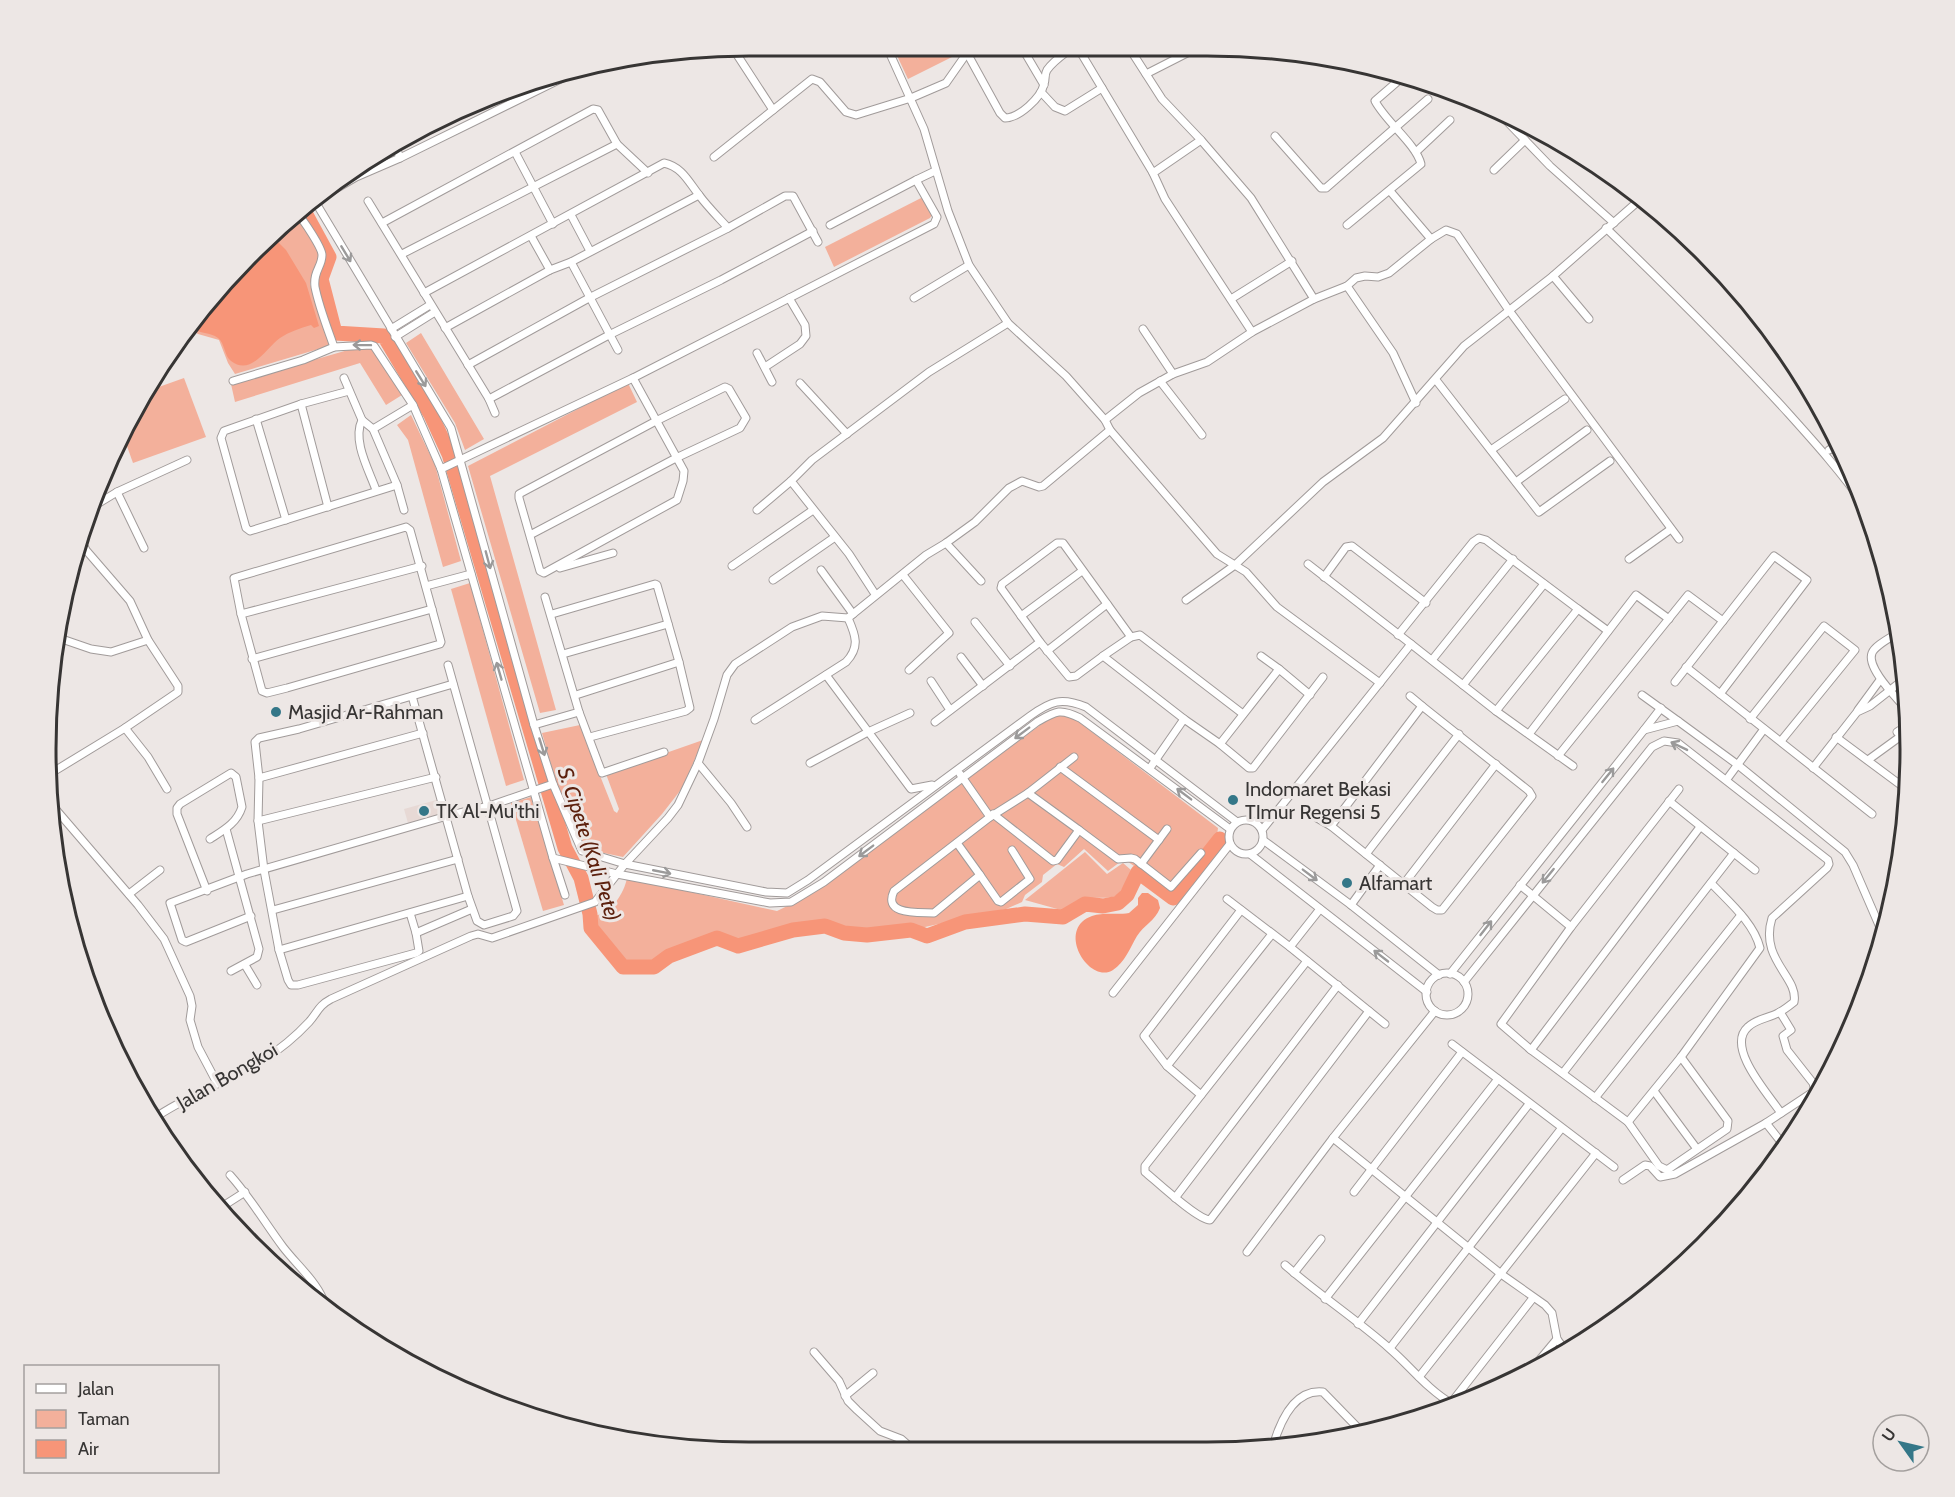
<svg xmlns="http://www.w3.org/2000/svg" width="1955" height="1497" viewBox="0 0 1955 1497" font-family="Cabin,sans-serif">
<style>
.built{fill:#e7d9d5}
.green{fill:#f3b09b}
.water{fill:#f79578}
.lines{fill:none;stroke-linecap:round;stroke-linejoin:round}
.river{stroke:#f79578;stroke-width:15}
.minor-casing{stroke:#a19b9a;stroke-width:9}
.minor{stroke:#fff;stroke-width:7}
.oneway{stroke:#9b9a9a}
.poi-dot{fill:#347788;stroke:#ede7e5;stroke-width:2}
.labels{text-anchor:middle;stroke-width:6;stroke-linejoin:round;paint-order:stroke}
.poi-label{font-size:20px;fill:#373534;stroke:#ede7e5;text-anchor:start}
.street-label{font-size:20px;fill:#373534;stroke:#ede7e5}
.water-label{font-size:21px;font-style:italic;fill:#5d210e;stroke:#ede7e5}
.rim{fill:none;stroke:#373534;stroke-width:3}
</style>
<rect width="100%" height="100%" fill="#ede7e5"/>
<!-- built -->
<polygon class="built" points="440,799 444,813 408,823 404,809"/>
<!-- green -->
<g class="green">
<polygon points="892,45 962,46 964,51 908,79"/>
<polygon points="923,197 932,215 930,218 834,267 825,247"/>
<polygon points="299,217 320,256 310,284 332,345 235,374 228,363 219,340 198,334 191,329 251,251 294,218"/>
<polygon points="421,333 484,439 465,450 455,423 406,343"/>
<polygon points="371,348 375,350 402,395 386,405 360,363 235,402 231,384 348,350"/>
<polygon points="184,378 206,437 133,463 123,435 139,397 142,393"/>
<polygon points="628,383 637,402 490,476 556,710 540,713 468,466"/>
<polygon points="411,415 435,465 461,561 443,567 408,440 397,425"/>
<polygon points="470,583 524,780 506,786 451,589"/>
<path d="M1057,714L1071,716L1218,828L1217,836L1171,892L1124,859L1108,871L1084,849L1064,867L1057,864L1043,875L1042,882L1025,895L1022,902L1006,909L925,927L852,931L824,923L782,929L740,943L716,935L666,952L652,963L624,964L593,926L594,916C611,913 624,894 627,878L777,911L812,894L1043,723Z"/>
<polygon points="580,725 614,811 617,813 619,809 606,774 703,740 683,787 662,814 623,857 585,849 560,797 542,733"/>
<polygon points="531,797 564,905 543,911 511,803"/>
<path d="M1085,852L1107,874L1123,863L1131,870C1116,908 1114,894 1082,899C1075,900 1069,908 1061,910L1025,900Z"/>
</g>
<!-- water -->
<g class="water">
<path d="M268,238L278,242L286,250L306,283L319,326L314,328L311,325C300,328 289,332 280,338C267,347 251,377 231,361C224,356 225,343 218,338C210,332 200,334 192,328L251,251Z"/>
<path d="M1142,893H1148L1158,900L1160,908C1155,921 1144,925 1137,936C1130,948 1125,962 1113,970C1089,985 1055,929 1092,916C1103,912 1117,915 1129,913L1138,905V898Z"/>
</g>
<g class="lines">
<!-- river -->
<polyline class="river" points="304,211 329,257 321,279 335,333 384,336 431,415 449,454 565,848 581,878 590,914 591,928 623,967 654,967 669,956 717,938 738,946 793,930 825,926 844,933 867,935 911,930 927,936 965,922 1025,914 1063,917 1085,904 1103,906 1118,903 1127,895 1138,872 1173,898 1220,839"/>
<!-- minor casing -->
<g class="minor-casing">
<g id="minor">
<polyline points="886,45 924,129 948,211 969,265 1008,323 1066,376 1105,420 1110,430 1217,554 1246,572 1277,607 1380,683"/>
<polyline points="1021,46 1044,85"/>
<polyline points="1128,46 1162,99 1201,140 1251,198 1314,299"/>
<polyline points="732,47 773,110"/>
<path d="M967,53L1000,113L1005,118C1019,118 1041,98 1044,84C1046,79 1044,75 1047,70C1053,61 1064,54 1073,47L1078,48L1153,173"/>
<polyline points="1389,69 1399,80"/>
<polyline points="1146,74 1201,46"/>
<polyline points="1041,92 1055,107 1065,111 1102,88"/>
<polyline points="1495,109 1550,166 1614,223"/>
<polyline points="1275,136 1321,188 1326,188 1428,99"/>
<polyline points="1201,140 1153,173 1165,199 1252,332"/>
<polyline points="394,142 400,158"/>
<polyline points="515,152 553,224"/>
<polyline points="1416,152 1450,120"/>
<polyline points="714,157 812,79 820,82 846,112 856,115 911,98 946,83 967,53 978,46"/>
<polyline points="1494,170 1525,140"/>
<polyline points="1390,191 1431,239"/>
<polyline points="325,195 356,177 400,158 587,66"/>
<path d="M317,201L316,203L451,428L534,725L553,784L582,851L625,864L766,892L787,893L808,880L1030,716C1051,701 1061,697 1086,707L1237,822"/>
<polyline points="368,201 489,399 495,413"/>
<path d="M298,215C303,219 322,248 322,255C322,267 313,271 315,287C319,307 327,327 334,347"/>
<polyline points="571,215 590,251"/>
<polyline points="382,223 593,109 598,110 617,144 648,173"/>
<polyline points="830,225 916,180"/>
<path d="M1347,225L1421,164C1416,144 1386,122 1375,101L1405,75"/>
<path d="M1606,228C1669,289 1731,350 1789,414C1816,444 1842,473 1865,506"/>
<polyline points="531,236 550,270"/>
<polyline points="402,254 617,144"/>
<polyline points="571,262 618,350"/>
<polyline points="1553,276 1589,319"/>
<polyline points="1347,286 1393,353 1416,403"/>
<path d="M424,293L664,163C682,167 688,181 699,195C707,206 718,217 728,228"/>
<polyline points="914,298 969,265"/>
<polyline points="1231,299 1292,261"/>
<polyline points="445,328 550,270 571,262 699,195"/>
<polyline points="391,329 430,305"/>
<polyline points="1143,329 1173,374"/>
<polyline points="395,337 435,312"/>
<polyline points="757,353 772,382"/>
<polyline points="468,365 589,298 728,228 785,196 793,196 818,242"/>
<polyline points="765,367 800,344 806,336 805,325 789,298"/>
<polyline points="344,378 362,420 373,429 397,485 404,510"/>
<polyline points="1436,380 1539,512 1610,461"/>
<path d="M233,381L303,360L334,347L371,345L374,346L413,405L441,469L553,858L617,874L770,903L791,902L824,882L1037,722C1056,711 1060,708 1080,718L1230,829"/>
<polyline points="1160,381 1202,435"/>
<polyline points="800,383 847,434"/>
<polyline points="349,391 301,404 224,431 221,438 246,528 250,531 397,485"/>
<polyline points="489,399 609,335 721,280 813,231"/>
<polyline points="301,404 328,507"/>
<polyline points="256,419 286,520"/>
<path d="M362,420C352,441 369,470 376,490"/>
<polyline points="1105,420 1139,393 1173,374 1207,362 1252,332 1314,299 1347,286 1356,278 1365,276 1378,277 1389,273 1431,239 1446,230 1457,234 1508,309 1679,539"/>
<polyline points="373,429 413,405"/>
<polyline points="1491,450 1565,399"/>
<polyline points="1829,450 1838,445"/>
<polyline points="441,469 633,378 934,224 937,217 916,180 935,171"/>
<polyline points="1516,482 1587,430"/>
<polyline points="117,492 144,548"/>
<polyline points="94,506 117,492 187,460"/>
<polyline points="757,510 791,481"/>
<polygon points="406,527 410,530 441,642 440,644 287,688 267,693 262,691 241,614 234,578"/>
<polyline points="530,535 676,458 740,428 746,418 729,389 725,387 656,421 519,494 519,498 540,571 544,573 677,500 683,481 684,471 633,378"/>
<polyline points="946,543 981,581"/>
<polyline points="73,557 85,548"/>
<polyline points="1629,559 1671,529"/>
<polyline points="732,566 813,510"/>
<polyline points="560,568 613,553"/>
<polyline points="821,570 853,614"/>
<polyline points="903,575 949,633 909,670"/>
<polyline points="1324,577 1346,547 1352,546 1426,603"/>
<polyline points="773,580 835,537"/>
<polyline points="426,586 471,574"/>
<polyline points="875,594 849,554 791,481 812,460 929,372 1008,323"/>
<polyline points="1186,600 1235,565 1323,482 1383,438 1464,346 1553,276 1643,197"/>
<polyline points="1578,609 1608,631"/>
<polyline points="241,614 422,566"/>
<polyline points="552,614 655,584 657,585 679,662 690,708 686,711 590,737"/>
<polyline points="1021,616 1082,571"/>
<polyline points="975,622 1010,666"/>
<path d="M1899,632C1892,637 1875,645 1872,653C1866,668 1897,698 1906,709"/>
<polyline points="1398,635 1473,542 1479,538 1486,540 1578,609 1496,711"/>
<polyline points="59,638 91,649 111,652 148,640"/>
<polyline points="1411,644 1496,711 1573,766"/>
<polyline points="1047,651 1107,604"/>
<polyline points="563,654 668,624"/>
<polyline points="1103,656 1076,676 1069,677 1040,642 1001,588 1002,584 1057,543 1063,543 1131,637"/>
<polyline points="1261,656 1279,669"/>
<polyline points="961,657 983,686"/>
<polyline points="252,659 432,609"/>
<polyline points="1432,660 1513,559"/>
<polyline points="1686,667 1872,814"/>
<polyline points="826,675 911,789 932,785"/>
<polyline points="931,681 950,710"/>
<polyline points="1675,682 1774,556 1807,580 1720,694"/>
<polyline points="1463,685 1544,584"/>
<polyline points="576,695 679,662"/>
<polyline points="1642,695 1678,721"/>
<polyline points="412,696 468,896 477,921 484,925 513,916 517,911 448,665"/>
<polyline points="1858,710 1880,680"/>
<polyline points="579,712 602,773 664,752"/>
<polyline points="1184,719 1103,656 1131,637 1140,635 1243,714"/>
<polyline points="1750,719 1824,626 1855,650 1781,741"/>
<path d="M755,720L846,662C860,647 856,636 848,618"/>
<polyline points="935,722 1040,642"/>
<polyline points="534,725 579,712 545,597"/>
<polyline points="1908,725 1897,732 1910,747"/>
<polyline points="125,728 148,757 167,789"/>
<polyline points="1644,730 1661,708"/>
<polyline points="1529,734 1636,595 1669,619"/>
<polyline points="1836,737 1906,789"/>
<polyline points="1220,744 1279,669 1310,695"/>
<polyline points="1558,756 1688,595 1723,621"/>
<polyline points="1868,760 1901,736"/>
<polyline points="698,763 731,803 747,827"/>
<polyline points="810,763 868,732 910,713"/>
<polyline points="1060,767 1159,840"/>
<polyline points="1150,768 1184,719 1220,744 1249,768 1253,768 1323,677"/>
<polyline points="1813,768 1857,712 1870,706 1903,680"/>
<polyline points="960,774 990,817 1028,793 1074,757"/>
<polyline points="48,775 125,728 178,692 178,686 148,640 130,601 79,542"/>
<polyline points="259,778 423,733"/>
<polyline points="1727,779 1764,729"/>
<polyline points="1679,789 1571,927 1501,1024 1531,1050 1628,1122 1659,1166 1667,1170 1727,1129 1728,1121 1681,1057"/>
<polyline points="1669,801 1755,870"/>
<polyline points="52,805 138,905 164,939 190,996 192,1006 190,1020 198,1047 217,1083"/>
<polyline points="993,814 1053,861 1057,860 1079,830 1028,793"/>
<path d="M990,817L894,891C882,916 920,912 934,913L980,875L998,901L1001,902L1030,879L1012,850"/>
<polyline points="1317,818 1331,826 1432,907 1437,910 1442,910 1532,796 1529,791 1422,706"/>
<circle cx="1246" cy="837" r="17"/>
<polyline points="258,821 436,777"/>
<polyline points="1331,826 1422,706 1410,696"/>
<polyline points="226,829 259,949 257,957 231,971"/>
<polyline points="1079,830 1118,859 1131,858 1135,859 1171,887 1201,853"/>
<polyline points="1262,830 1411,644 1308,564"/>
<polyline points="1263,840 1351,905 1439,975"/>
<polyline points="957,843 980,875"/>
<polyline points="1250,854 1427,992"/>
<polyline points="1366,854 1459,734"/>
<polyline points="553,858 565,895"/>
<polyline points="1141,864 1167,829"/>
<polyline points="1403,885 1496,764"/>
<polyline points="1520,885 1571,927"/>
<path d="M207,891L177,814V808L180,804L231,773L236,777L242,807C237,823 224,830 210,839"/>
<polyline points="129,894 160,870"/>
<polyline points="1227,899 1290,947 1320,909"/>
<polyline points="1351,905 1380,865"/>
<polyline points="273,910 458,859"/>
<polyline points="410,913 416,933 419,951 416,953 298,985 291,985 288,980 279,950 264,870 258,821 259,778 255,742 259,738 299,729 453,684"/>
<polyline points="251,916 186,942 182,940 170,903 247,874 447,816 489,806 553,784"/>
<polyline points="416,933 472,909"/>
<polyline points="1290,947 1385,1024"/>
<polyline points="279,950 468,896"/>
<path d="M1307,961L1145,1166V1172C1157,1182 1198,1220 1210,1220L1369,1011"/>
<polyline points="245,965 257,985"/>
<circle cx="1447" cy="994" r="21"/>
<polyline points="1450,974 1644,730 1678,721 1738,765 1845,852 1853,865 1882,932"/>
<path d="M1464,982L1652,747L1664,741L1678,743L1828,860L1829,864L1827,868L1772,918C1759,960 1799,977 1794,1002C1789,1006 1784,1010 1778,1013C1769,1018 1756,1019 1748,1027C1725,1047 1769,1095 1781,1113"/>
<polyline points="1113,993 1230,844"/>
<polyline points="1452,1044 1614,1167"/>
<polyline points="1531,1050 1700,827"/>
<polyline points="1167,1066 1272,934"/>
<polyline points="1563,1073 1734,853"/>
<polyline points="1654,1091 1697,1149"/>
<polyline points="1201,1095 1167,1066 1144,1036 1241,910"/>
<polyline points="1595,1098 1741,915"/>
<path d="M153,1119C187,1095 227,1082 263,1060C279,1050 296,1036 309,1022C318,1012 318,1006 331,999L471,936L478,934L492,938L595,902L625,864L668,818L678,805L698,763L714,719L727,675L735,664L792,627L822,616L848,618L926,555L946,543L975,522L1009,488L1022,481L1039,487L1043,486L1110,430"/>
<path d="M1628,1122L1681,1057L1760,948C1754,923 1729,902 1711,883"/>
<polyline points="1766,1123 1785,1147"/>
<polyline points="1333,1138 1501,1274 1545,1305 1552,1313 1557,1339 1565,1350"/>
<path d="M230,1175C250,1197 265,1223 283,1247C296,1264 314,1279 323,1299L321,1303"/>
<polyline points="1623,1180 1645,1165 1650,1166 1660,1177 1675,1174 1766,1123 1813,1092 1814,1087 1813,1083 1787,1050 1783,1036 1791,1030 1780,1012"/>
<polyline points="1354,1192 1462,1052"/>
<polyline points="1175,1198 1338,985"/>
<polyline points="220,1208 245,1192"/>
<polyline points="1247,1252 1333,1138 1435,1011"/>
<path d="M1285,1265C1318,1294 1356,1319 1389,1348C1410,1366 1427,1389 1451,1403L1533,1298"/>
<polyline points="1294,1273 1321,1239"/>
<polyline points="1325,1299 1498,1079"/>
<polyline points="1358,1324 1529,1104"/>
<polyline points="1390,1348 1561,1129"/>
<polyline points="814,1352 839,1381 848,1401 857,1410 880,1431 901,1439 909,1446"/>
<polyline points="1537,1363 1557,1339"/>
<polyline points="1419,1377 1596,1153"/>
<polyline points="845,1396 873,1373"/>
<path d="M1273,1446C1280,1422 1294,1389 1323,1392L1361,1431"/>
</g>
</g>
<!-- minor -->
<use href="#minor" class="minor"/>
</g>
<!-- one-way arrows -->
<defs><path id="oneway-shaft" d="M-6 0H5M1.5-3L5.5 0L1.5 3" fill="none" stroke-width="1.6" stroke-linecap="round" stroke-linejoin="round" transform="scale(1.5)"/></defs>
<g class="oneway">
<use href="#oneway-shaft" transform="translate(346 254) rotate(59)"/>
<use href="#oneway-shaft" transform="translate(362 345) rotate(-179)"/>
<use href="#oneway-shaft" transform="translate(421 379) rotate(58)"/>
<use href="#oneway-shaft" transform="translate(488 560) rotate(75)"/>
<use href="#oneway-shaft" transform="translate(499 671) rotate(-106)"/>
<use href="#oneway-shaft" transform="translate(1022 733) rotate(143)"/>
<use href="#oneway-shaft" transform="translate(1679 746) rotate(-154)"/>
<use href="#oneway-shaft" transform="translate(542 747) rotate(73)"/>
<use href="#oneway-shaft" transform="translate(1608 775) rotate(-51)"/>
<use href="#oneway-shaft" transform="translate(1184 794) rotate(-143)"/>
<use href="#oneway-shaft" transform="translate(866 851) rotate(143)"/>
<use href="#oneway-shaft" transform="translate(662 872) rotate(11)"/>
<use href="#oneway-shaft" transform="translate(1310 875) rotate(37)"/>
<use href="#oneway-shaft" transform="translate(1548 876) rotate(129)"/>
<use href="#oneway-shaft" transform="translate(1486 928) rotate(-52)"/>
<use href="#oneway-shaft" transform="translate(1381 956) rotate(-142)"/>
</g>
<!-- markers -->
<g class="poi-dot">
<circle cx="276" cy="712" r="6"/>
<circle cx="1233" cy="800" r="6"/>
<circle cx="424" cy="811" r="6"/>
<circle cx="1347" cy="883" r="6"/>
</g>
<g class="labels">
<!-- poi labels -->
<g class="poi-label">
<text x="288" y="719">Masjid Ar-Rahman</text>
<text x="1245" y="796">Indomaret Bekasi<tspan x="1245" dy="23">TImur Regensi 5</tspan></text>
<text x="436" y="818">TK Al-Mu'thi</text>
<text x="1359" y="890">Alfamart</text>
</g>
<!-- street labels -->
<g class="street-label">
<text transform="translate(227 1076) rotate(-30)" y="7">Jalan Bongkoi</text>
</g>
<!-- water labels -->
<g class="water-label">
<text transform="translate(589 844) rotate(72)" y="7">S. Cipete (Kali Pete)</text>
</g>
</g>
<!-- crop -->
<path d="M0 0H1955V1497H0ZM749 56H1207A693 693 0 0 1 1900 749V749A693 693 0 0 1 1207 1442H749A693 693 0 0 1 56 749V749A693 693 0 0 1 749 56Z" fill="#ede7e5" fill-rule="evenodd"/>
<path class="rim" d="M749 56H1207A693 693 0 0 1 1900 749V749A693 693 0 0 1 1207 1442H749A693 693 0 0 1 56 749V749A693 693 0 0 1 749 56Z"/>
<!-- legend -->
<rect x="24" y="1365" width="195" height="108" fill="#ede7e5" stroke="#a4a09e" stroke-width="1.5"/>
<rect x="36" y="1384" width="30" height="9" fill="#ffffff" stroke="#a4a09e" stroke-width="1.5"/>
<text x="78" y="1395" font-size="18" fill="#373534">Jalan</text>
<rect x="36" y="1410" width="30" height="18" fill="#f3b09b" stroke="#a4a09e" stroke-width="1.5"/>
<text x="78" y="1425" font-size="18" fill="#373534">Taman</text>
<rect x="36" y="1440" width="30" height="18" fill="#f79578" stroke="#a4a09e" stroke-width="1.5"/>
<text x="78" y="1455" font-size="18" fill="#373534">Air</text>
<!-- north arrow -->
<g transform="translate(1901 1443) rotate(304)"><circle r="28" fill="#ede7e5" stroke="#a4a09e" stroke-width="1.5"/>
<path d="M0-4.5L10 22L0 15L-10 22Z" fill="#347788"/>
<text y="-9" font-size="16" font-weight="bold" text-anchor="middle" fill="#373534">U</text>
</g>
</svg>
